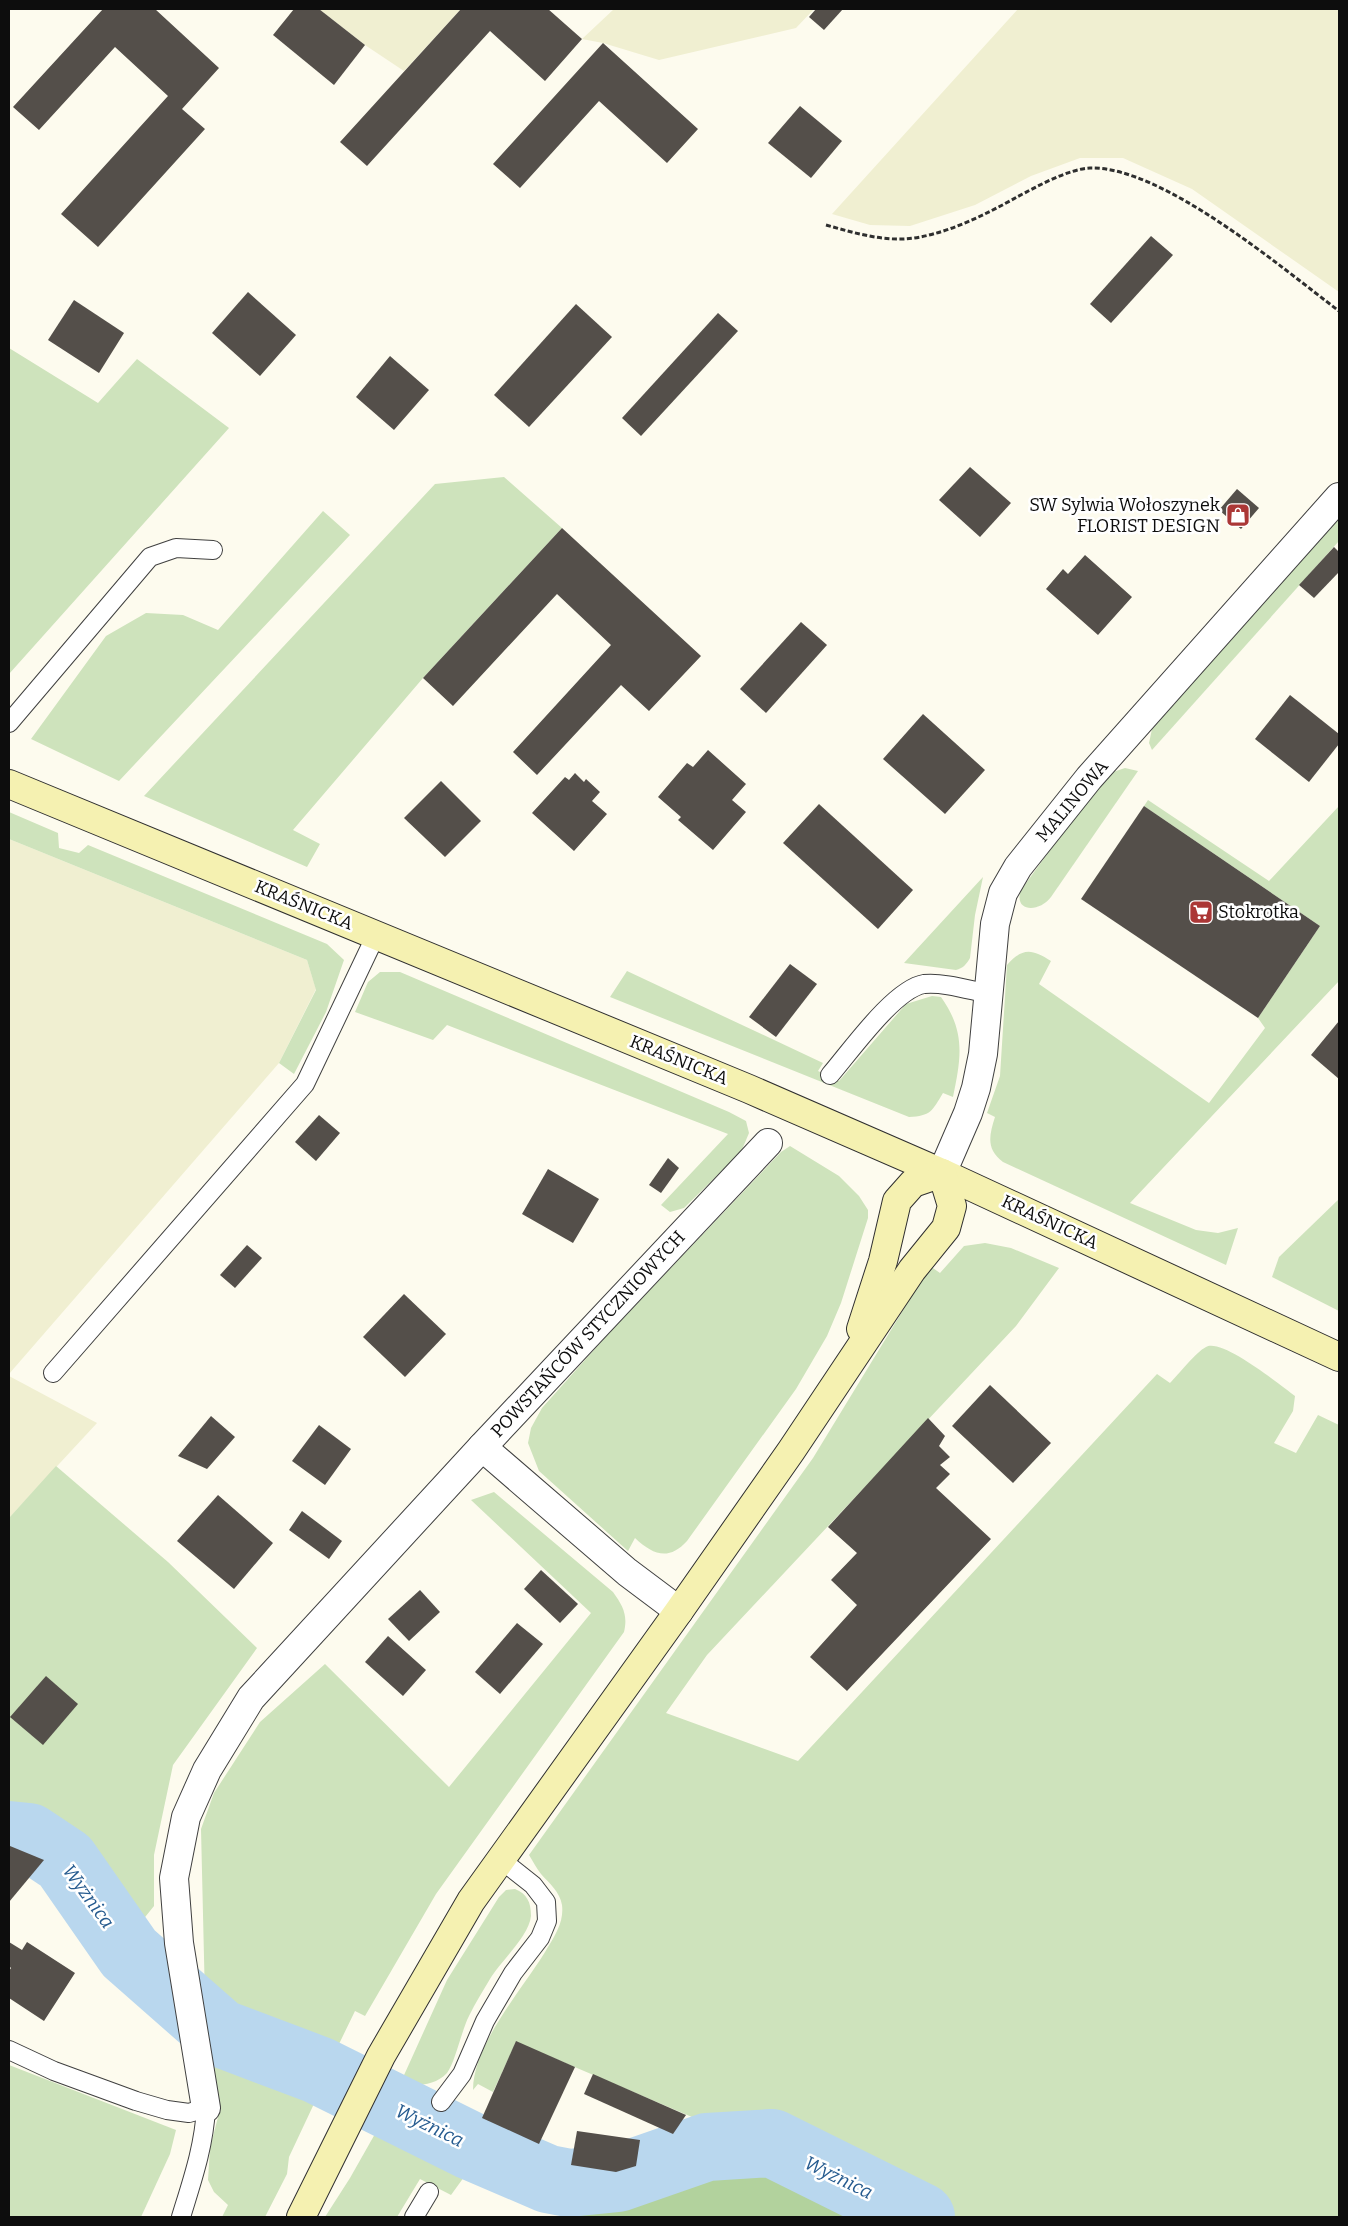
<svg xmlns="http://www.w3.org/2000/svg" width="1348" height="2226" viewBox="0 0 1348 2226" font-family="Bitter,serif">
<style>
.farmland{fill:#f0efd1}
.green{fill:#cee3bc}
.forest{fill:#b2d29d}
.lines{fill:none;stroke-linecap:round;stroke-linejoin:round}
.river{stroke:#b9d7ee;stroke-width:68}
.building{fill:#544f4a}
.lane-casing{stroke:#404040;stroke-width:20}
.street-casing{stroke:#404040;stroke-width:30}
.secondary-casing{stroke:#2f2f2f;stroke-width:30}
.path{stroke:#2f2f2f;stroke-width:3;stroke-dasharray:5 2.5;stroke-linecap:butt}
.lane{stroke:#fff;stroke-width:18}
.street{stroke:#fff;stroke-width:28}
.secondary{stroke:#f5f1b1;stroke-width:28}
.labels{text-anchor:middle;stroke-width:5;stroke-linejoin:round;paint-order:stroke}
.poi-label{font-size:18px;fill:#0d0d0d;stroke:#fff;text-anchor:end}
.street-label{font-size:18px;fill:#0d0d0d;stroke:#fff}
.water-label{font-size:19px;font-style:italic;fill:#265b8f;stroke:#fff}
</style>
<rect width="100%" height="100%" fill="#fdfbee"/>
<!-- farmland -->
<g class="farmland">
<polygon points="319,9 461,9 404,71 365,45"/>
<polygon points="614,9 814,9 796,28 659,60 603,43 582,39"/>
<polygon points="1018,9 1339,9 1339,292 1192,189 1123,158 1080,158 1031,176 975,205 910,226 870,225 832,214"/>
<polygon points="9,839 307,960 316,989 279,1063 9,1374"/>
<polygon points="9,1376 97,1423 9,1518"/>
</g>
<!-- green -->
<g class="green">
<polygon points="9,348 98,403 137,359 229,428 9,674"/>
<polygon points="504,477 562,528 423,678 293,830 320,844 307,867 144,796 435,484"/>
<polygon points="323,511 350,535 119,781 31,739 106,636 146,613 183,615 218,630"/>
<polygon points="1339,514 1339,541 1152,750 1149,743 1152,729"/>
<path d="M1125,768L1138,771L1051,897C1039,913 1013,912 1021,890L1090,795L1110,773Z"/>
<path d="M1148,800L1269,881L1339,806V981L1130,1203L1196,1230L1218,1233L1238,1228L1226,1265L1003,1162C986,1149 989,1136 995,1117L987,1113L1000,1076L1007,965C1023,947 1032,949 1051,961L1039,984L1209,1103L1265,1028L1258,1018L1320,926L1144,806Z"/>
<polygon points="9,812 58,833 59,848 79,853 88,845 327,944 344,960 326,1012 294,1074 279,1063 316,990 307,960 9,839"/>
<path d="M983,877L975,915L970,958C966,965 963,968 956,970L904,963Z"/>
<path d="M627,971L823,1063L818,1071L839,1081L906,1004L932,996L941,997C966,1032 961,1058 953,1097L943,1093C932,1111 931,1116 909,1117L610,997Z"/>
<polygon points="380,972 400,972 729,1112 746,1121 749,1133 741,1152 684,1208 670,1212 661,1205 728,1134 447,1025 433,1040 355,1012 368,982"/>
<path d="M790,1146L839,1176L859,1196L868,1210V1218L841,1303L827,1336L796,1389L687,1541C669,1561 653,1555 635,1538L628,1551L539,1471L528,1443L531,1428L542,1408L610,1332L781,1152Z"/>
<polygon points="1339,1199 1339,1311 1272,1277 1279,1257"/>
<path d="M985,1243L1011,1248L1059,1268L1016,1326L707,1655L666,1713L798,1761L1157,1374L1170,1383C1179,1374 1196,1352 1206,1347C1222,1338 1280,1385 1295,1396L1293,1411L1274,1443L1296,1453L1318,1415L1339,1425V2217H939L706,2123L516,2042L493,2092L478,2084L473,2090C473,2043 525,1987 548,1947C556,1934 564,1921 562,1905C560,1892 549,1883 541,1874C536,1868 533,1861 529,1855L813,1458L930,1266L940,1273L964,1246Z"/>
<polygon points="56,1466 168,1562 257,1648 173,1765 154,1855 154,1906 129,1937 72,1854 37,1829 9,1826 9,1518"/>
<path d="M494,1492L613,1592C623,1606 628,1615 624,1632L436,1894L365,2016L355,2011L339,2044L343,2047L333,2068L231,2024L205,2000L201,1829L214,1793L260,1722L325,1664L449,1787L591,1613L471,1500Z"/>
<path d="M515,1889C527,1894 531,1902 531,1916C529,1936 501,1961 490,1979C483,1991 475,2003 469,2016C462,2029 455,2063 447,2073C435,2086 416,2086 400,2084L447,1980L499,1897L506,1890Z"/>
<polygon points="207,2038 229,2059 320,2091 289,2157 287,2174 265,2217 222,2217 228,2205 214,2192 208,2180 210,2148 218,2117 216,2081"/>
<polygon points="9,2065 176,2130 170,2154 141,2217 9,2217"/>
<polygon points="384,2118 472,2166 451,2195 420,2179 397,2217 325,2217 350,2178"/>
</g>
<!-- forest -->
<polygon class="forest" points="721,2160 771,2161 873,2217 563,2217 507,2185 554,2197 618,2194"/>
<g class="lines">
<!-- river -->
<polyline class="river" points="9,1835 29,1837 65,1861 129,1953 220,2033 318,2070 471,2146 548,2179 569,2183 618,2178 707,2147 772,2143 921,2217"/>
</g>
<!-- building -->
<g class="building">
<polygon points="103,9 155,9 219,68 182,109 205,129 98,247 61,214 168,96 115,47 39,130 13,107"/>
<polygon points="294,9 319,9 365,45 334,85 273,35"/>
<polygon points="461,9 548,9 582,39 545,81 490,31 367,166 340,142"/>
<polygon points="816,9 843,9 824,30 809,17"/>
<polygon points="603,43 698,129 667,163 599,101 520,188 493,164"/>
<polygon points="800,106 842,141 811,178 768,143"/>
<polygon points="1151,236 1173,255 1111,323 1090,304"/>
<polygon points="248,292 296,335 260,376 212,333"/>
<polygon points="74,300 124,333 99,373 48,340"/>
<polygon points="576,304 612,337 529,427 494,395"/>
<polygon points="718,313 738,331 641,436 622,418"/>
<polygon points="390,356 429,390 394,430 356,397"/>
<polygon points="970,467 1011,503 980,537 939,500"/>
<polygon points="1237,489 1259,508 1241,529 1219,510"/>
<polygon points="562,528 701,656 649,711 621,685 537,775 513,752 611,645 557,594 453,706 423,678"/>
<polygon points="1334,547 1339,552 1339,572 1314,598 1299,585"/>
<polygon points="1085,555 1132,597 1098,635 1046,589 1063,569 1068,574"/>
<polygon points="801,622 827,645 766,713 740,689"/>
<polygon points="1290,695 1339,734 1339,744 1309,782 1255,739"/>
<polygon points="923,714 985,770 945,814 883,759"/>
<polygon points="708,750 746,784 732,800 746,812 713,850 678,820 681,817 658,797 687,763 693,767"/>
<polygon points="575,773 584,782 586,779 600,792 592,801 607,814 574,851 532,813 565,777 569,780"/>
<polygon points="441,781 481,821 445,857 404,818"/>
<polygon points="819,804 913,890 878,929 783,843"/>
<polygon points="1144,806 1320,926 1258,1018 1081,899"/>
<polygon points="790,964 817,984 776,1037 749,1017"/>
<polygon points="1339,1021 1339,1079 1311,1055"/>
<polygon points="319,1115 340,1133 316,1161 295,1142"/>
<polygon points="668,1158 679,1168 661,1193 649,1185"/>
<polygon points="548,1169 599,1199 573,1243 522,1214"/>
<polygon points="247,1245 262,1258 235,1288 220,1275"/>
<polygon points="404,1294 446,1334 405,1377 363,1337"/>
<polygon points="990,1385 1051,1443 1013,1483 952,1426"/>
<polygon points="211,1416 235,1437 207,1469 178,1456"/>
<polygon points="928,1418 945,1436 939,1446 950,1457 940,1465 950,1474 936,1488 991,1539 847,1691 810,1657 857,1605 831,1580 857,1553 828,1527"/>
<polygon points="319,1425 351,1449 325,1485 292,1461"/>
<polygon points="218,1495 273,1543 234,1589 177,1541"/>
<polygon points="302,1511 342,1541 329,1559 289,1530"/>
<polygon points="541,1570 578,1604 560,1623 524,1589"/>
<polygon points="420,1590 440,1612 409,1641 388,1619"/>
<polygon points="517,1623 543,1644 500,1694 475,1672"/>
<polygon points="388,1636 426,1670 403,1696 365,1662"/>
<polygon points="46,1676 78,1704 43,1745 10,1717"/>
<polygon points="10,1846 44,1860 9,1902 9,1847"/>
<polygon points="9,1942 22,1950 27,1942 75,1973 44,2021 9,1998 9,1971 11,1968 9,1966"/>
<polygon points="516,2041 575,2067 539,2144 482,2118"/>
<polygon points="593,2074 686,2115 673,2134 584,2094"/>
<polygon points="577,2131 640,2140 636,2166 616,2172 571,2165"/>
</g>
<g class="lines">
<!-- lane casing -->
<g class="lane-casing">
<g id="lane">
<polyline points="9,723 150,557 176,548 213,550"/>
<path d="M830,1075C850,1052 894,989 924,984C944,982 969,990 989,994"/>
<polyline points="53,1373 305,1084 376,935"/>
<path d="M9,2050L54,2071L136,2101L167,2110L189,2113L206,2108C204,2147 192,2181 181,2217"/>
<polyline points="441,2102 462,2074 485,2021 513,1973 540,1938 547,1921 546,1902 533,1885 500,1859"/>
<polyline points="414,2217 429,2192"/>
</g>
</g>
<!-- street casing -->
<g class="street-casing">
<g id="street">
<polyline points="942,1173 968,1113 976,1088 983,1054 995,924 1003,893 1018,867 1089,778 1339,497"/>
<polyline points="482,1447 627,1572 679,1611"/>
<polyline points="206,2108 179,1943 174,1878 186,1817 207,1770 251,1698 482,1447 768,1143"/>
</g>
</g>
<!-- secondary casing -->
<g class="secondary-casing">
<g id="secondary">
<polyline points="9,784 749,1089 942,1173 1339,1357"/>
<polyline points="861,1329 883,1261 897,1201 913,1183 942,1173"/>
<polyline points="301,2217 381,2056 471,1901 679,1611 791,1451 912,1270 946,1228 952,1206 942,1173"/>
</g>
</g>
<!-- path -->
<path class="path" d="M826,225C851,232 877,240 904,239C941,237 985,215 1017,197C1036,187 1068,169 1090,168C1162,166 1282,268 1339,311"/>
<!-- lane -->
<use href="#lane" class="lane"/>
<!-- street -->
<use href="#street" class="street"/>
<!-- secondary -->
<use href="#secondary" class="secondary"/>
</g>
<!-- icons -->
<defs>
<g id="shop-square" transform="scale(1.25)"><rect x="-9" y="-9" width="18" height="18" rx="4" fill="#ab3736" stroke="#fff"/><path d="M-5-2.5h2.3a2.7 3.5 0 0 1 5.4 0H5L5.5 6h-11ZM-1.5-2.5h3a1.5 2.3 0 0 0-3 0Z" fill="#fff"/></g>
<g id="supermarket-square" transform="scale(1.25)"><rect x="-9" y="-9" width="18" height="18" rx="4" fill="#ab3736" stroke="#fff"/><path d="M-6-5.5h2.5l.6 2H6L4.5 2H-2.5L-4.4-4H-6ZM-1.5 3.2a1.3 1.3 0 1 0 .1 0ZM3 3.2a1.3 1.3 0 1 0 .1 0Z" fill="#fff"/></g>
</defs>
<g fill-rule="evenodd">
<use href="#shop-square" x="1238" y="515"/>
<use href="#supermarket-square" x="1201" y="912"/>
</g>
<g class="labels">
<!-- poi labels -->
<g class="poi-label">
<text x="1220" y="511">SW Sylwia Wołoszynek<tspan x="1220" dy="21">FLORIST DESIGN</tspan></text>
<text x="1218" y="918" text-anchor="start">Stokrotka</text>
</g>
<!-- street labels -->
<g class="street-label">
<text transform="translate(1072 801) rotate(-50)" y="6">MALINOWA</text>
<text transform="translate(304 905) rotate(22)" y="6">KRAŚNICKA</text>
<text transform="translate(679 1060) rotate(22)" y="6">KRAŚNICKA</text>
<text transform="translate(1050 1222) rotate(25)" y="6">KRAŚNICKA</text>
<text transform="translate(588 1334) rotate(-47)" y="6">POWSTAŃCÓW STYCZNIOWYCH</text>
</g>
<!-- water labels -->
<g class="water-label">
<text transform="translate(89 1896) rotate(54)" y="7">Wyżnica</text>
<text transform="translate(430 2125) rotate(26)" y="7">Wyżnica</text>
<text transform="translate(839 2177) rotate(26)" y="7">Wyżnica</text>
</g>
</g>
<!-- border -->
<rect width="1348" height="2226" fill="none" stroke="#0d0d0d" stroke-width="20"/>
</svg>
